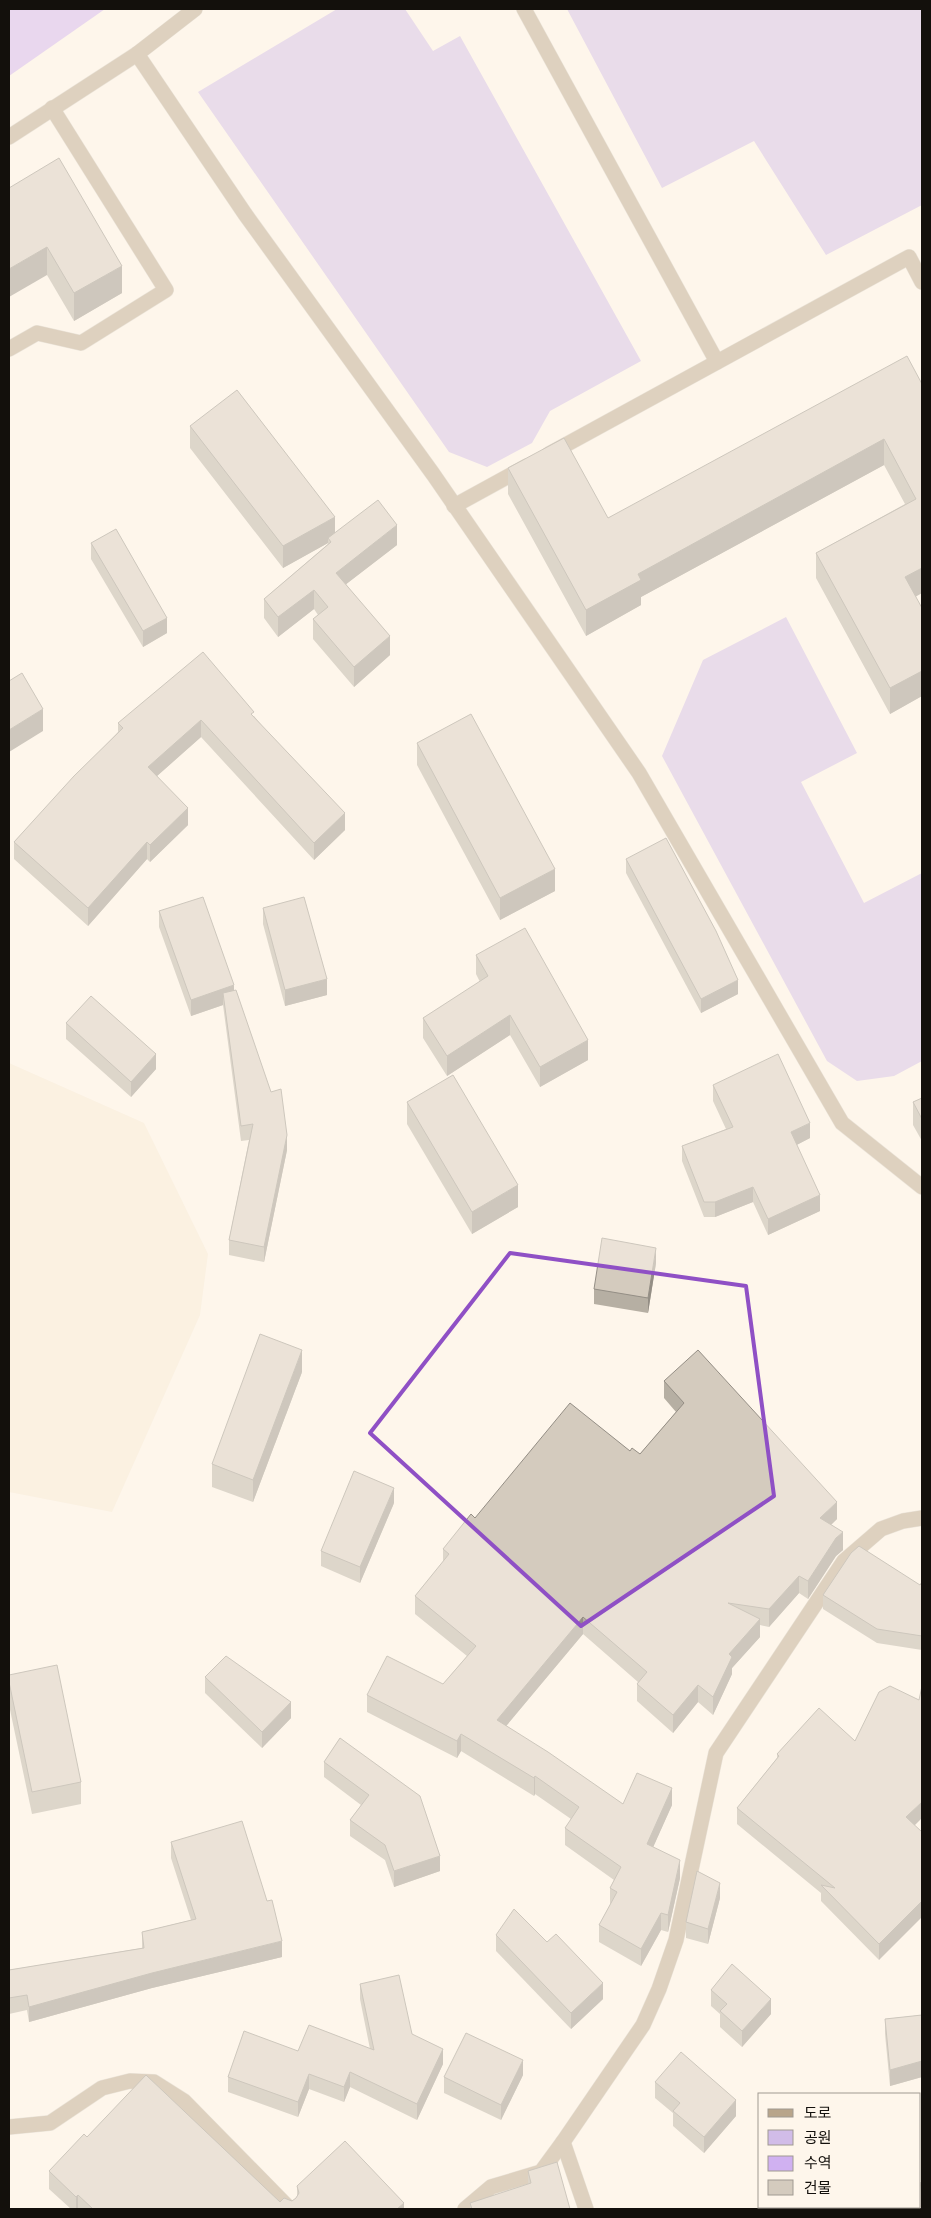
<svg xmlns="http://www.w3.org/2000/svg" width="931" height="2218" viewBox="0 0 931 2218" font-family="'Golos Text','Noto Sans KR',sans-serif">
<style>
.built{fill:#f8ead6}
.green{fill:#d1bce8}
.water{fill:#d0b1f1}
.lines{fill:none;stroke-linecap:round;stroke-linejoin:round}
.minor-casing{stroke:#d8d1c7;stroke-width:16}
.minor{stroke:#b8a58b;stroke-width:15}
.wall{fill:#b6afa3}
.shaded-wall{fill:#948e85}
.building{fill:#d4cbbe;stroke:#948e85}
.marked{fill:none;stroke:#8f50c5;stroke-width:4;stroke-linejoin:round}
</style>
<rect width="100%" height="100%" fill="#fef6eb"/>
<!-- built -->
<polygon class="built" points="9,1063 144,1123 208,1254 200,1315 112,1512 9,1492"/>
<!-- green -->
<g class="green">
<polygon points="337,9 405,9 433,51 460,36 641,361 550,411 532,443 487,467 449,452 198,92"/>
<polygon points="567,9 922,9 922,205 826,255 754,141 662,188"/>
<polygon points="786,617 857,753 801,782 864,903 922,873 922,1061 894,1076 857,1081 827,1061 662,756 703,660"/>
</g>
<!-- water -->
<polygon class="water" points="9,9 105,9 9,76"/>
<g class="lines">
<!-- minor casing -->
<g class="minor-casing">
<g id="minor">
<polyline points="524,9 717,362"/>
<polyline points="137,54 245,214 433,474 639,773 842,1123 922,1187"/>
<polyline points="9,137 137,54 195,9"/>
<polyline points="9,349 37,333 81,343 166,290 52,108"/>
<polyline points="549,454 909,257 922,282"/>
<polyline points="454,506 527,466"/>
<polyline points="9,2127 50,2123 102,2088 130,2081 154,2082 184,2101 290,2209"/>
<polyline points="563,2142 586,2209"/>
<polyline points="465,2209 491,2187 541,2172 563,2142 643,2025 659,1989 676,1940 716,1753 844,1561 881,1529 903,1521 922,1518"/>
</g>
</g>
<!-- minor -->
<use href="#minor" class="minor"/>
</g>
<!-- wall -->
<g class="wall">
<polygon points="9,188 122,293 74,321 47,275"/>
<polygon points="922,384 916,597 922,608 922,696 890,714 816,578 816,553 905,504 884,465 641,597 641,605 586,636 508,494 508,468 608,518"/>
<polygon points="190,426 335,533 397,545 346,584 390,655 354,687 313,639 313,619 318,615 314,609 278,637 264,618 264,599 328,544 328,543 283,568 190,448"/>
<polygon points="91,543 167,633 143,647 91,559"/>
<polygon points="254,716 345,830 314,860 201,737 157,776 188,825 150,862 147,859 88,926 14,859 14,842 118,732 118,723"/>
<polygon points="417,743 555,891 500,920 417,765"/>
<polygon points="626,859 738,994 701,1013 626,873"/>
<polygon points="263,908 327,995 285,1006 263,924"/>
<polygon points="159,911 234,991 287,1150 264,1262 229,1255 229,1240 249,1140 241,1141 223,1005 191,1016 159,927"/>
<polygon points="476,955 588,1060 540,1087 510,1035 447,1076 423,1038 423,1018 480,982 476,974"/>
<polygon points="66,1023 156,1069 131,1097 66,1039"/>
<polygon points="713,1085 810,1138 796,1145 820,1211 768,1235 753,1202 715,1217 704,1217 682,1161 682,1146 726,1129 713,1101"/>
<polygon points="922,1098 922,1141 913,1125 913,1102"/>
<polygon points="407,1102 518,1207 472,1234 407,1124"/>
<polygon points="656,1263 648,1313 594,1304 594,1289"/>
<polygon points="302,1372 253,1502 212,1487 212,1464"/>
<polygon points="664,1381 837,1519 831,1525 843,1550 836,1556 808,1599 799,1593 769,1627 760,1625 760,1637 732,1668 732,1674 713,1715 698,1702 673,1733 637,1701 637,1684 638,1682 583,1634 506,1726 623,1804 672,1805 653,1847 680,1878 668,1932 661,1930 641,1966 599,1942 599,1925 610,1905 610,1888 614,1880 565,1845 565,1828 571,1819 535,1794 534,1796 461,1751 457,1758 367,1712 367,1695 443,1684 467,1656 415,1614 415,1596 443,1562 443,1549 475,1518 630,1451 640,1454 676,1412 664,1398"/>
<polygon points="394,1503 360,1583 321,1566 321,1551"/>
<polygon points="922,1582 922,1650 877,1643 823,1609 823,1595 920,1585"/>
<polygon points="9,1675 81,1782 81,1804 32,1814 9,1705"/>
<polygon points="205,1677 291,1718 262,1748 205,1693"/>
<polygon points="919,1700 915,1825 879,1960 821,1901 821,1893 737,1824 737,1808 777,1758 777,1754 855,1741"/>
<polygon points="340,1738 440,1871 394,1887 385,1860 350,1836 350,1820 361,1805 324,1777 324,1762"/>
<polygon points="171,1842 282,1957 152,1988 29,2022 27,2010 9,2014 9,1970 142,1948 142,1932 191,1920 171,1858"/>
<polygon points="720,1898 708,1944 686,1938 686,1922"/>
<polygon points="496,1935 603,1999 571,2029 496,1951"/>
<polygon points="360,1984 443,2064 417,2120 350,2087 344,2102 309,2089 298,2117 228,2092 228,2077 298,2051 370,2049 360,1999"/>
<polygon points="711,1990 771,2014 742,2047 720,2027 720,2014 711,2006"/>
<polygon points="922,2015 922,2077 890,2086 885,2034 885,2019"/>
<polygon points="523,2075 501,2120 444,2093 444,2077"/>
<polygon points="655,2082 736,2116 704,2153 673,2126 673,2113 655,2098"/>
<polygon points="87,2137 280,2202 292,2201 296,2198 297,2196 297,2186 404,2209 71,2209 49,2189 49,2171"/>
<polygon points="528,2171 570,2209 470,2209 470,2203 528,2184"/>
</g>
<!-- shaded-wall -->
<g class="shaded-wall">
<polygon points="47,247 47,275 9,297 9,269"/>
<polygon points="122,266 122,293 74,321 74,293"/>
<polygon points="884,439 884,465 641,597 641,605 586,636 586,610 638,574"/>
<polygon points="335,517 335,539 328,538 328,543 283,568 283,546"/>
<polygon points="397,525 397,545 336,592 336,573"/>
<polygon points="922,568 922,593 905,603 905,577"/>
<polygon points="314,590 314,609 278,637 278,617"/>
<polygon points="167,618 167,633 143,647 143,631"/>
<polygon points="390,636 390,655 354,687 354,667"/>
<polygon points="922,671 922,696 890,714 890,688"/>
<polygon points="43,709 43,731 9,752 9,730"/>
<polygon points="201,720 201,737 148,784 148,767"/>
<polygon points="188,808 188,825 150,862 150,845"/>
<polygon points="345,813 345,830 314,860 314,843"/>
<polygon points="147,842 147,859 88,926 88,908"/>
<polygon points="555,869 555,891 500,920 500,898"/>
<polygon points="327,979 327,995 285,1006 285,990"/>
<polygon points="738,980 738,994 701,1013 701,999"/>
<polygon points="234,985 234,1001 223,993 223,1005 191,1016 191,1000"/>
<polygon points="510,1015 510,1035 447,1076 447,1056"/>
<polygon points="588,1040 588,1060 540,1087 540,1067"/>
<polygon points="156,1054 156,1069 131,1097 131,1082"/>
<polygon points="810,1123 810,1138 791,1148 791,1132"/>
<polygon points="287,1135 287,1150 264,1262 264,1247"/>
<polygon points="518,1185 518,1207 472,1234 472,1212"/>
<polygon points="753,1187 753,1202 715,1217 715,1202"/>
<polygon points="820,1195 820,1211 768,1235 768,1219"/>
<polygon points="656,1248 656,1263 648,1313 648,1298"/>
<polygon points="302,1350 302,1372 253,1502 253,1480"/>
<polygon points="394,1488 394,1503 360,1583 360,1567"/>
<polygon points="837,1502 837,1519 820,1535 820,1518"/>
<polygon points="843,1532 843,1550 836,1556 808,1599 808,1581 836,1538"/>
<polygon points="799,1576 799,1593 769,1627 769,1609"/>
<polygon points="583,1617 583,1634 497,1737 497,1720"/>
<polygon points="760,1619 760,1637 732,1668 732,1674 713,1715 713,1697 729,1654"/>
<polygon points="698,1685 698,1702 673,1733 673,1715"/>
<polygon points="291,1702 291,1718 262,1748 262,1732"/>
<polygon points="461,1734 461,1751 457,1758 457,1741"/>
<polygon points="535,1776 535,1794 534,1796 534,1778"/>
<polygon points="672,1788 672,1805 647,1861 647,1844"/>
<polygon points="922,1802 922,1818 906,1834 906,1817"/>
<polygon points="440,1856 440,1871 394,1887 394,1871"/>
<polygon points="680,1860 680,1878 668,1932 668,1915"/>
<polygon points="720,1883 720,1898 708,1944 708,1929"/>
<polygon points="922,1901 922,1917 879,1960 879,1944"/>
<polygon points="661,1913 661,1930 641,1966 641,1949"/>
<polygon points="282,1941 282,1957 152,1988 29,2022 29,2007 152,1973"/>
<polygon points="603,1983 603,1999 571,2029 571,2013"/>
<polygon points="771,1999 771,2014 742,2047 742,2031"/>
<polygon points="443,2049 443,2064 417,2120 417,2104"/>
<polygon points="523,2060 523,2075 501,2120 501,2105"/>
<polygon points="922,2061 922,2077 890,2086 890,2070"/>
<polygon points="350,2072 350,2087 344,2102 344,2087"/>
<polygon points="309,2074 309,2089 298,2117 298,2102"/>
<polygon points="736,2100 736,2116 704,2153 704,2137"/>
<polygon points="78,2195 78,2209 76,2209 76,2197"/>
<polygon points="404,2203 404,2209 397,2209"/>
</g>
<!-- building -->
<g class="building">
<polygon points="59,158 122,266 74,293 47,247 9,269 9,188"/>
<polygon points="907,356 922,384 922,568 905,577 922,608 922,671 890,688 816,553 916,499 884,439 638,574 641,580 586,610 508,468 564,438 608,518"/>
<polygon points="237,390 335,517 283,546 190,426"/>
<polygon points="378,500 397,525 336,573 390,636 354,667 313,619 328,607 314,590 278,617 264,599 331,542 328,538"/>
<polygon points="116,529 167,618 143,631 91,543"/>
<polygon points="203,652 254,712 251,714 345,813 314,843 201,720 148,767 188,808 150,845 147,842 88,908 14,842 74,776 123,728 118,723"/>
<polygon points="22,673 43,709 9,730 9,681"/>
<polygon points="471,714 555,869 500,898 417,743"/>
<polygon points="666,838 716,931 738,980 701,999 626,859"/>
<polygon points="203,897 234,985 191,1000 159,911"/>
<polygon points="304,897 327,979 285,990 263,908"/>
<polygon points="525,928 588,1040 540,1067 510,1015 447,1056 423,1018 488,976 476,955"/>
<polygon points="236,990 271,1092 281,1089 287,1135 264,1247 229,1240 253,1124 241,1126 223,993"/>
<polygon points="91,996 156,1054 131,1082 66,1023"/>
<polygon points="778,1054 810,1123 791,1132 820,1195 768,1219 753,1187 715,1202 704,1202 682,1146 733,1127 713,1085"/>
<polygon points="453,1075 518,1185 472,1212 407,1102"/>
<polygon points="922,1098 922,1119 913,1102"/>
<polygon points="602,1238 656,1248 648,1298 594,1289"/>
<polygon points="260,1334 302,1350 253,1480 212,1464"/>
<polygon points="698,1350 837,1502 820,1518 843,1532 836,1538 808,1581 799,1576 769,1609 728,1603 760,1619 729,1654 732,1657 713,1697 698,1685 673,1715 637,1684 647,1672 583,1617 497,1720 548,1752 623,1804 637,1773 672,1788 647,1844 680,1860 668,1915 661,1913 641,1949 599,1925 617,1892 610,1888 621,1867 565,1828 579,1807 535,1776 534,1778 461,1734 457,1741 367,1695 387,1656 443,1684 476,1646 415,1596 449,1554 443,1549 471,1514 475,1518 570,1403 630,1451 632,1448 640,1454 684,1403 664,1381"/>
<polygon points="354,1471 394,1488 360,1567 321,1551"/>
<polygon points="859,1546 920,1585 922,1582 922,1636 877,1629 823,1595 851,1553"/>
<polygon points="226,1656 291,1702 262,1732 205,1677"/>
<polygon points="57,1665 81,1782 32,1792 9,1682 9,1675"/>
<polygon points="890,1686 919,1700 922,1686 922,1802 906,1817 922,1832 922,1901 879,1944 821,1885 835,1888 737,1808 779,1756 777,1754 819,1708 855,1741 879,1692"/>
<polygon points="340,1738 420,1796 440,1856 394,1871 385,1845 350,1820 369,1795 324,1762"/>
<polygon points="242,1821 267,1901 272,1900 282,1941 152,1973 29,2007 27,1995 9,1998 9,1970 144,1948 142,1932 196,1919 171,1842"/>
<polygon points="697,1871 720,1883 708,1929 686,1922"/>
<polygon points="514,1909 547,1942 556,1934 603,1983 571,2013 496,1935"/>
<polygon points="732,1964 771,1999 742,2031 720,2011 727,2004 711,1990"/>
<polygon points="399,1975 412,2034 443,2049 417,2104 350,2072 344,2087 309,2074 298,2102 228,2077 244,2031 298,2051 309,2025 374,2050 360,1984"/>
<polygon points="922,2015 922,2061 890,2070 885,2019"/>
<polygon points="466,2033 523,2060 501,2105 444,2077"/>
<polygon points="681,2052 736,2100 704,2137 673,2111 680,2103 655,2082"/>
<polygon points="146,2075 280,2202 284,2198 292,2201 296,2198 299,2193 297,2186 345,2141 404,2203 397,2209 93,2209 78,2195 76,2197 49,2171 84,2134 87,2137"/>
<polygon points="557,2162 570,2209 472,2209 470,2203 531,2183 528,2171"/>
<polygon points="920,2182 922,2195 922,2209 784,2209 784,2207 920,2207"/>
</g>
<!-- marked area -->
<path d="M0 0H931V2218H0ZM510,1253L746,1286L774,1496L581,1626L370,1433Z" fill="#fef6eb" fill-opacity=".55" fill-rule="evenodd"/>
<path class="marked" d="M510,1253L746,1286L774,1496L581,1626L370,1433Z"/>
<!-- border -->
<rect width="931" height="2218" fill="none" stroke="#13100c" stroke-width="20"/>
<!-- legend -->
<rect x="758" y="2093" width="162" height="115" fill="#fef6eb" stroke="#a09a92"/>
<rect x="768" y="2109" width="25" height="8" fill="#b8a58b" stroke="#a09a92"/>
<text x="804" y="2118" font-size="15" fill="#13100c">도로</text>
<rect x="768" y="2130" width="25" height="15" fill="#d1bce8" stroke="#a09a92"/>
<text x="804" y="2143" font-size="15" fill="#13100c">공원</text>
<rect x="768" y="2156" width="25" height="15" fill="#d0b1f1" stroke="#a09a92"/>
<text x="804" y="2168" font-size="15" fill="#13100c">수역</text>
<rect x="768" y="2180" width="25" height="15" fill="#d4cbbe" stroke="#a09a92"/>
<text x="804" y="2193" font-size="15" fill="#13100c">건물</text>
</svg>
